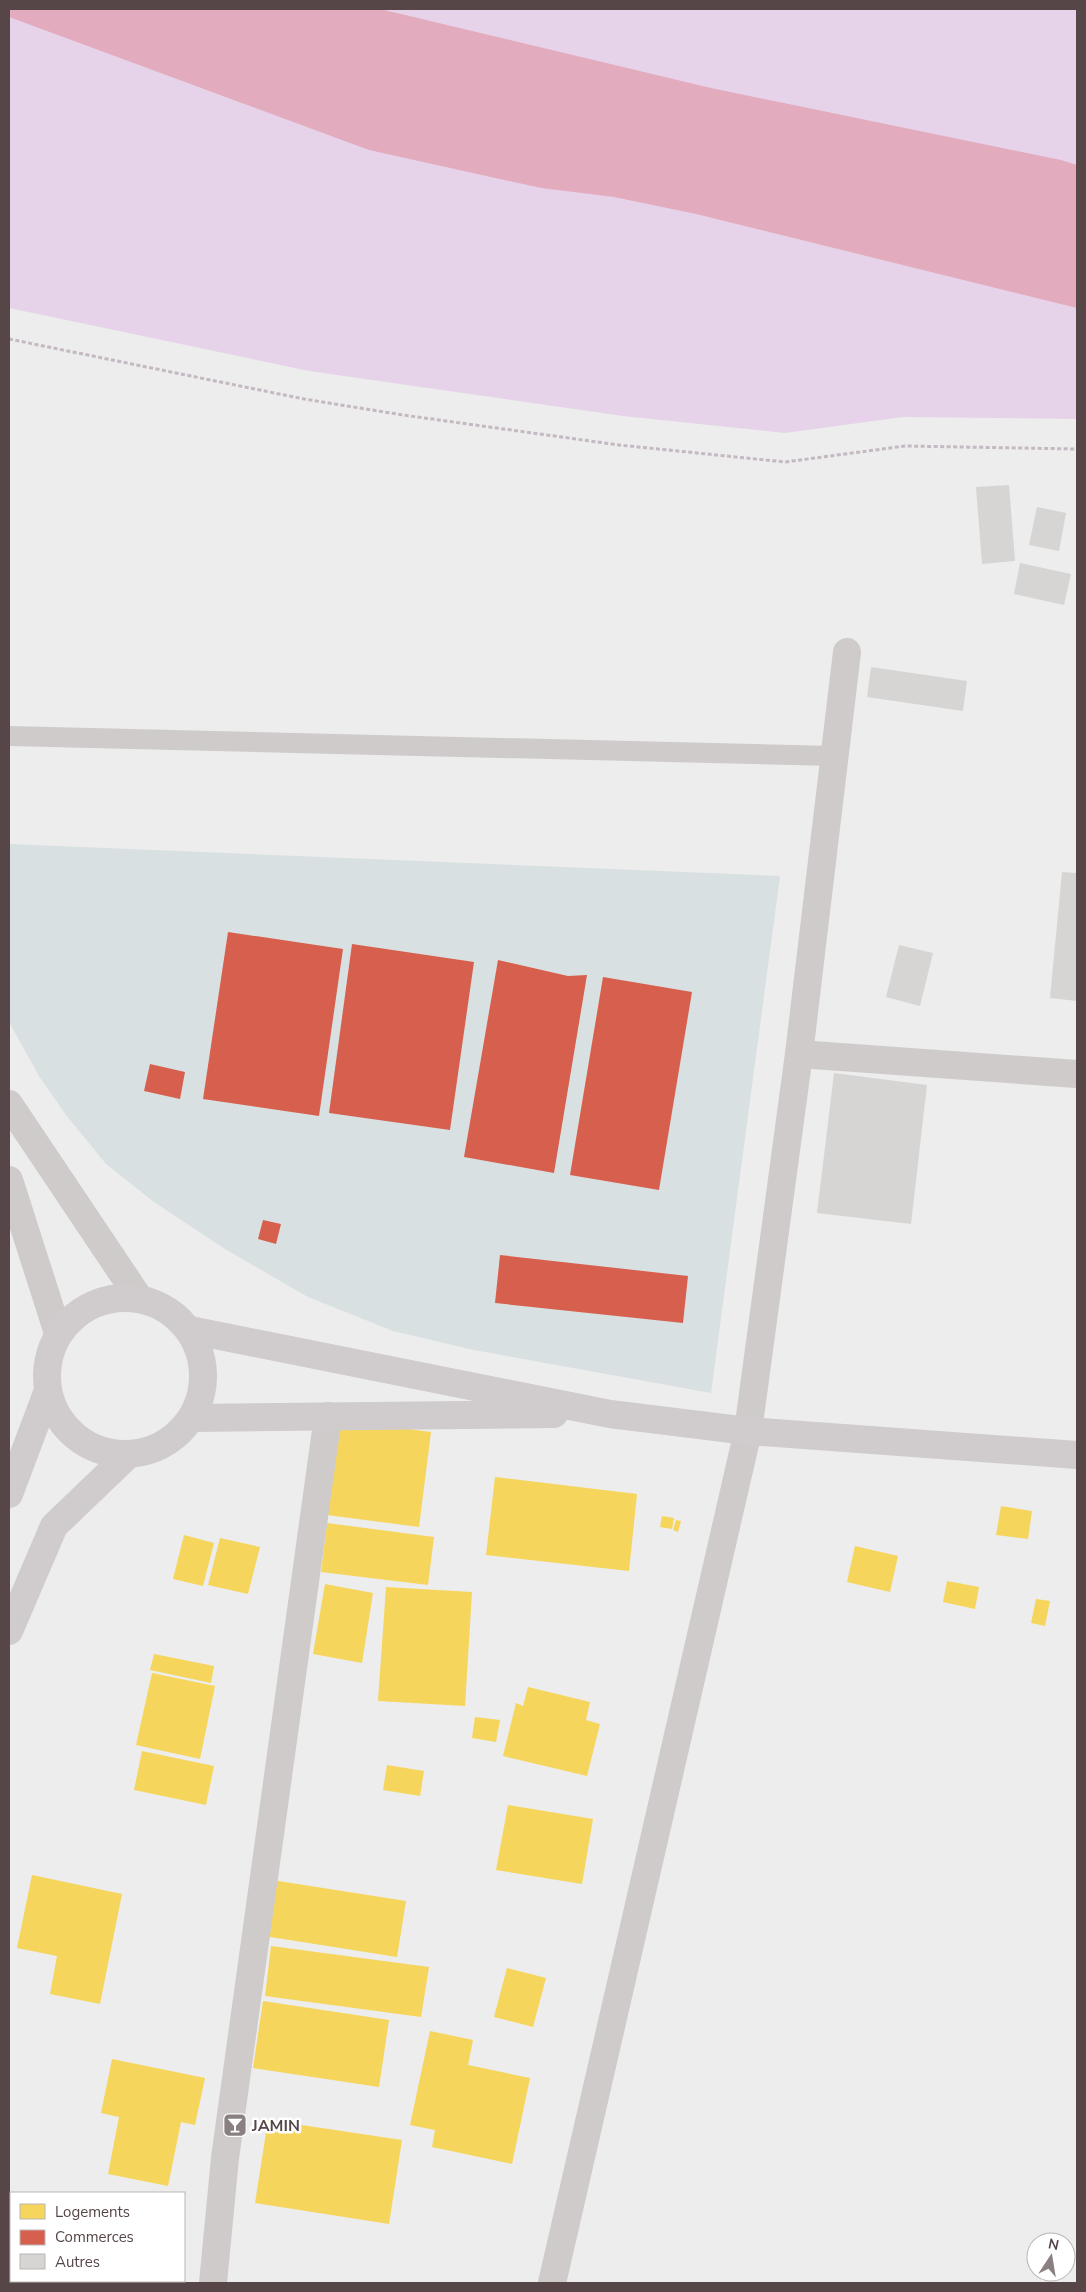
<svg xmlns="http://www.w3.org/2000/svg" width="1086" height="2292" viewBox="0 0 1086 2292" font-family="'Nunito Sans',sans-serif">
<style>
.commercial{fill:#d9e0e2}
.green{fill:#e6d3e9}
.water{fill:#e3acbe}
.homes{fill:#f6d55c}
.shops{fill:#d6604d}
.building{fill:#d7d5d4}
.lines{fill:none;stroke-linecap:round;stroke-linejoin:round}
.path{stroke:#c4b9c2;stroke-width:3;stroke-dasharray:4 2.5;stroke-linecap:butt}
.service{stroke:#cfcbcb;stroke-width:20}
.minor{stroke:#cfcbcb;stroke-width:28}
.secondary{stroke:#d0cbcc;stroke-width:28}
.labels{text-anchor:middle;stroke-width:5;stroke-linejoin:round;paint-order:stroke}
.poi-label{font-size:16px;font-weight:bold;fill:#564647;stroke:#fff;text-anchor:start}
</style>
<rect width="100%" height="100%" fill="#ecedec"/>
<!-- commercial -->
<polygon class="commercial" points="9,844 780,876 711,1393 474,1350 393,1331 308,1297 225,1249 154,1202 106,1164 66,1115 39,1076 9,1022"/>
<!-- green -->
<polygon class="green" points="9,9 1077,9 1077,419 903,417 785,433 623,416 309,371 9,308"/>
<!-- water -->
<polygon class="water" points="9,9 380,9 711,88 1061,160 1077,165 1077,308 696,214 614,197 541,188 369,150 9,17"/>
<!-- homes -->
<g class="homes">
<polygon points="340,1420 431,1432 419,1527 327,1515"/>
<polygon points="495,1477 637,1494 629,1571 486,1555"/>
<polygon points="1001,1506 1032,1511 1028,1539 996,1535"/>
<polygon points="662,1516 674,1518 672,1529 660,1527"/>
<polygon points="676,1520 681,1521 678,1532 673,1530"/>
<polygon points="327,1523 434,1537 428,1585 321,1572"/>
<polygon points="184,1535 214,1543 203,1586 173,1579"/>
<polygon points="220,1538 260,1547 248,1594 208,1585"/>
<polygon points="855,1546 898,1556 890,1592 847,1582"/>
<polygon points="947,1581 979,1587 975,1609 943,1602"/>
<polygon points="325,1584 373,1593 362,1663 313,1654"/>
<polygon points="386,1587 472,1592 465,1706 378,1701"/>
<polygon points="1036,1599 1050,1601 1045,1626 1031,1623"/>
<polygon points="154,1654 214,1666 211,1683 150,1670"/>
<polygon points="152,1673 215,1686 200,1759 136,1745"/>
<polygon points="528,1687 590,1702 586,1720 600,1724 587,1776 503,1756 516,1703 523,1706"/>
<polygon points="475,1717 500,1720 496,1742 472,1738"/>
<polygon points="142,1751 214,1766 206,1805 134,1790"/>
<polygon points="387,1765 424,1771 420,1796 383,1790"/>
<polygon points="508,1805 593,1819 582,1884 496,1870"/>
<polygon points="32,1875 122,1894 100,2004 50,1994 57,1956 17,1948"/>
<polygon points="272,1880 406,1901 397,1957 264,1936"/>
<polygon points="271,1946 429,1967 421,2017 265,1996"/>
<polygon points="507,1968 546,1978 533,2027 494,2017"/>
<polygon points="263,2001 389,2020 379,2087 253,2068"/>
<polygon points="430,2031 473,2040 468,2065 530,2078 512,2164 432,2147 435,2130 410,2125"/>
<polygon points="112,2059 205,2078 195,2125 181,2122 168,2186 108,2174 119,2117 101,2113"/>
<polygon points="268,2120 402,2140 389,2224 255,2203"/>
<polygon points="129,2281 181,2281 180,2283 141,2283"/>
</g>
<!-- shops -->
<g class="shops">
<polygon points="228,932 343,949 319,1116 203,1099"/>
<polygon points="352,944 474,962 450,1130 329,1113"/>
<polygon points="498,960 568,976 587,975 554,1173 464,1157"/>
<polygon points="603,977 692,992 659,1190 570,1175"/>
<polygon points="150,1064 185,1072 180,1099 144,1091"/>
<polygon points="263,1220 281,1224 276,1244 258,1239"/>
<polygon points="500,1255 688,1276 683,1323 495,1303"/>
</g>
<!-- building -->
<g class="building">
<polygon points="1009,485 1015,561 982,564 976,487"/>
<polygon points="1037,507 1066,513 1059,551 1029,545"/>
<polygon points="1020,563 1071,574 1064,605 1014,594"/>
<polygon points="871,667 967,681 963,711 867,697"/>
<polygon points="1062,872 1077,873 1077,1001 1050,998"/>
<polygon points="899,945 933,953 920,1006 886,997"/>
<polygon points="834,1073 927,1085 911,1224 817,1213"/>
</g>
<g class="lines">
<!-- path -->
<polyline class="path" points="9,339 304,399 403,415 619,445 785,462 905,446 1077,449"/>
<!-- service -->
<polyline class="service" points="9,736 834,756"/>
<!-- minor -->
<g class="minor">
<polyline points="799,1054 1077,1074"/>
<polyline points="9,1104 139,1298"/>
<polyline points="9,1180 58,1333"/>
<polyline points="213,2283 225,2158 328,1416"/>
<polyline points="552,2283 748,1431 799,1054 847,652"/>
</g>
<!-- secondary -->
<g class="secondary">
<circle cx="125" cy="1376" r="78"/>
<polyline points="190,1330 610,1414 748,1431 1077,1455"/>
<polyline points="193,1418 554,1414"/>
<polyline points="9,1494 47,1393"/>
<polyline points="9,1631 54,1526 128,1455"/>
</g>
</g>
<!-- icons -->
<defs>
<g id="bar-square" transform="scale(1.25)"><rect x="-9" y="-9" width="18" height="18" rx="4" fill="#8a8081" stroke="#fff"/><path d="M-6-5H6L.8 .8V4.5H3.5V6h-7V4.5H-.8V.8Z" fill="#fff"/></g>
</defs>
<g fill-rule="evenodd">
<use href="#bar-square" x="235" y="2125"/>
</g>
<g class="labels">
<!-- poi labels -->
<g class="poi-label">
<text x="252" y="2131">JAMIN</text>
</g>
</g>
<!-- border -->
<rect width="1086" height="2292" fill="none" stroke="#564647" stroke-width="20"/>
<!-- legend -->
<rect x="10" y="2192" width="175" height="90" fill="#ffffff" stroke="#bbb5b5"/>
<rect x="20" y="2204" width="25" height="15" fill="#f6d55c" stroke="#bbb5b5"/>
<text x="55" y="2217" font-size="15" fill="#564647">Logements</text>
<rect x="20" y="2230" width="25" height="15" fill="#d6604d" stroke="#bbb5b5"/>
<text x="55" y="2242" font-size="15" fill="#564647">Commerces</text>
<rect x="20" y="2254" width="25" height="15" fill="#d7d5d4" stroke="#bbb5b5"/>
<text x="55" y="2267" font-size="15" fill="#564647">Autres</text>
<!-- north arrow -->
<g transform="translate(1051 2257) rotate(12)"><circle r="24" fill="#ffffff" stroke="#bbb5b5"/>
<path d="M0-4L9 19L0 12L-9 19Z" fill="#8a8081"/>
<text y="-8" font-size="14" font-weight="bold" text-anchor="middle" fill="#564647">N</text>
</g>
</svg>
